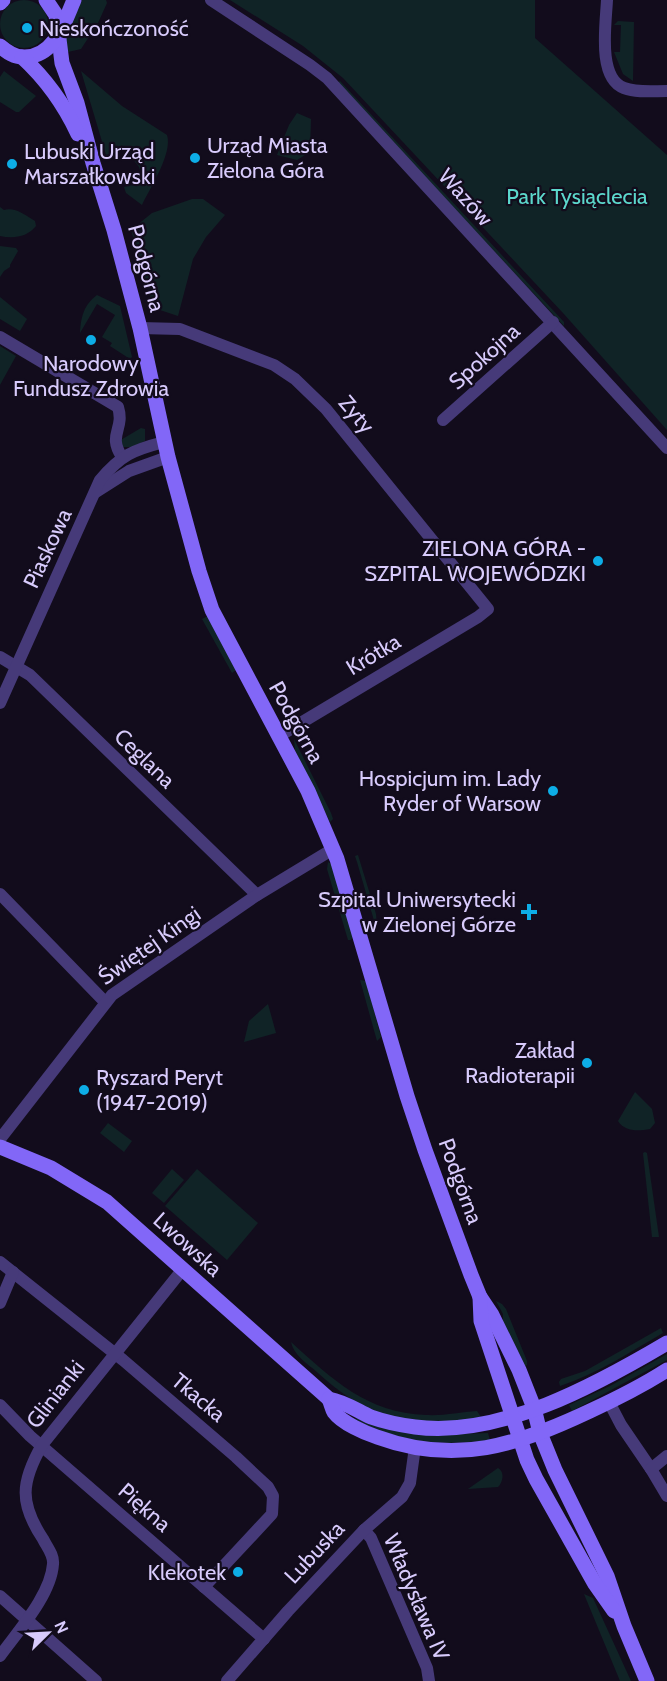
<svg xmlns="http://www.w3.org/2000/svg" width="667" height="1681" viewBox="0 0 667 1681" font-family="Cabin,sans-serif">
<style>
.green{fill:#102326}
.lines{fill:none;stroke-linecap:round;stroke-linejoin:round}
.street{stroke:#463a79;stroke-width:12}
.secondary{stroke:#8267f7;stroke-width:15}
.poi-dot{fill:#0dade6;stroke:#120c1c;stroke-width:2}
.labels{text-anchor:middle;stroke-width:4.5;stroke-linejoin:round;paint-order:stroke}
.poi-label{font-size:22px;fill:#d8cbfc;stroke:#120c1c;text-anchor:end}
.park-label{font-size:22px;fill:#5cd7cc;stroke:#120c1c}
.street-label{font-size:22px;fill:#d8cbfc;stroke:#120c1c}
</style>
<rect width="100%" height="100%" fill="#120c1c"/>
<!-- green -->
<g class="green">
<circle cx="24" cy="24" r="24"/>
<path d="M82,0H106L107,3L98,23L81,49L68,52L65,57C62,37 74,18 82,0Z"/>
<polygon points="230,0 535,0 535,38 667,155 667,430 563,313 343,78 303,46"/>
<polygon points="618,21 634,22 633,81 623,74 614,52 620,52 621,25 614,25"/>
<polygon points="4,71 36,96 19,112 16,112 0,102 0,77"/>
<path d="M81,71L122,106L167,135C173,153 150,188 142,205L126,193L124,187L144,182L139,167L125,149L106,155Z"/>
<polygon points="340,81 538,294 564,322 564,326 337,83"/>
<polygon points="297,113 311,119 310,152 297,160 277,155 289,125"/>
<polygon points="192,199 203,199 225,215 206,237 193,259 178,316 160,310 152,303 131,230 152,213"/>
<path d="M0,207L4,210C15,207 25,215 35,221L36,226C27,237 14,239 0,236Z"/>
<polygon points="0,246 16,248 18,251 10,265 10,267 4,271 0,277"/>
<path d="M97,295L120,306L132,357L130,359L110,346L112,343L102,337L115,315L97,304L80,333C81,316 84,305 97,295Z"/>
<polygon points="0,297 27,319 20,331 0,319"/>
<polygon points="0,346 16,356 0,385"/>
<polygon points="141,428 145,429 145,441 132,447 123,447 119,441"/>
<polygon points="208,616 236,670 232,673 202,619"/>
<polygon points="294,739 331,813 333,819 330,822 295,750"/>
<polygon points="358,855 376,914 377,926 375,924 357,862 355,856"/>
<polygon points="328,862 331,864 353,936 351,940 348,940 327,869"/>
<polygon points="360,980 366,981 381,1037 377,1041"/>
<polygon points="268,1004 276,1033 244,1042 249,1021"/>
<path d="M635,1092L652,1109L655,1123L650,1129C638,1131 625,1132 618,1121Z"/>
<polygon points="108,1123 132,1141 124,1152 100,1133"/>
<polygon points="645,1152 647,1153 659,1237 652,1237 643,1153"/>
<polygon points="172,1169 184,1180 164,1203 152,1193"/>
<polygon points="197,1169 258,1223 227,1260 165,1206"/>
<polygon points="496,1301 502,1304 506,1309 527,1361 527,1365 524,1367 503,1326 503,1314"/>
<path d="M661,1328L663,1333C630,1352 597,1374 560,1386L559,1382L561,1379L585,1371Z"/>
<path d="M291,1342C332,1379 367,1413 426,1415C444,1416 460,1412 477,1411L481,1417C440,1430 387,1422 351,1399C339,1391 328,1382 318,1373C307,1363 294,1356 291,1342Z"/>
<polygon points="667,1354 667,1360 572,1411 569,1405 610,1386"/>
<path d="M360,1418L413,1433L427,1435L488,1433L490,1440C437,1446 403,1443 353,1419Z"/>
<path d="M498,1468C505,1472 503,1482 498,1487L468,1489Z"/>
<polygon points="584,1594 593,1598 631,1681 620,1681"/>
</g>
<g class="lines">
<!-- street -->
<g class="street">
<polyline points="211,0 310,65 327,78 667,448"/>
<path d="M607,0C606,23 597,78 624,88C637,93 653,91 667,91"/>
<polyline points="140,328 180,329 274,365 295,379 326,409 488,609 478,617 279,736"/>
<path d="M0,337L118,407C125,430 107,434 122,457"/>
<polyline points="443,420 553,322"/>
<polyline points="96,492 129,471 168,457"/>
<polyline points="0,657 30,675 257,895"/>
<path d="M0,703L100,480C121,455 133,450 164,442"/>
<polyline points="0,894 105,1002"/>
<polyline points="0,1139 112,995 257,895 333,849"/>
<polyline points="0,1262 123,1360 236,1457 268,1487 273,1496 272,1514 204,1587"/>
<polyline points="0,1303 13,1272"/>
<polyline points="609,1402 621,1425 651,1469"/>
<polyline points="0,1405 30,1436 264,1639"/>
<polyline points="667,1456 651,1469 667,1496"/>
<polyline points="364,1530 371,1538 427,1668 429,1681"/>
<polyline points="0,1596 96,1681"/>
<path d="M0,1656C18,1631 51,1595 53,1564C54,1555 47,1547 43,1539C19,1503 21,1482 42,1445L183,1269"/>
<polyline points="227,1681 288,1611 364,1530 402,1497 410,1483 415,1447"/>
</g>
<!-- secondary -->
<g class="secondary">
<polyline points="46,0 56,15 62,63 77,103 93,163 114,230 140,328 168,457 199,571 212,610 308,791 337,859 407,1096 425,1150 471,1275 480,1297 492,1315 519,1370 534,1408 540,1433 555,1470 607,1576 624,1626 647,1681"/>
<polyline points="0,3 3,0"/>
<path d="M0,46C7,52 15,58 25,57C55,56 64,23 74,0"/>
<path d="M22,57C46,79 64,104 78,134"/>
<path d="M0,1147L51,1168L107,1202L329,1399C345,1402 356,1410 371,1417C385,1422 400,1425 415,1427C500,1438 596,1385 667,1343"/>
<polyline points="480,1297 481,1321 527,1460 536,1479 595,1584 614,1611"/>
<path d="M329,1399C331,1403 332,1409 334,1412C342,1423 365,1433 377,1437C456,1466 518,1445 590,1411C616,1399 642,1386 667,1370"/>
</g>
</g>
<!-- markers -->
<g class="poi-dot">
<circle cx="27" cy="28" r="6"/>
<circle cx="195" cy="158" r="6"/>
<circle cx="12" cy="164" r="6"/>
<circle cx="91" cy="340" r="6"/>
<circle cx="598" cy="561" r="6"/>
<circle cx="553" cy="791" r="6"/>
<path d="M526 903h6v6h6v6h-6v6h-6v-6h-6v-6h6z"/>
<circle cx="587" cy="1063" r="6"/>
<circle cx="84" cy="1090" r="6"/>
<circle cx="238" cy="1572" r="6"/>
</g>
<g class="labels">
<!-- poi labels -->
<g class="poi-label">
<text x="39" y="36" text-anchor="start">Nieskończoność</text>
<text x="207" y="153" text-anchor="start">Urząd Miasta<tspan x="207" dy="25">Zielona Góra</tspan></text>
<text x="24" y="159" text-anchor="start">Lubuski Urząd<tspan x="24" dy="25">Marszałkowski</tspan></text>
<text x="91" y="371" text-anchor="middle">Narodowy<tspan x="91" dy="25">Fundusz Zdrowia</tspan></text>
<text x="586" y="556">ZIELONA GÓRA -<tspan x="586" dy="25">SZPITAL WOJEWÓDZKI</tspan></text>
<text x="541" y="786">Hospicjum im. Lady<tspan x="541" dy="25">Ryder of Warsow</tspan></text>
<text x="516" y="907">Szpital Uniwersytecki<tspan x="516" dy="25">w Zielonej Górze</tspan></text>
<text x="575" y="1058">Zakład<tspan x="575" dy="25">Radioterapii</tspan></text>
<text x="96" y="1085" text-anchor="start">Ryszard Peryt<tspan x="96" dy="25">(1947-2019)</tspan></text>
<text x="226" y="1580">Klekotek</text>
</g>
<!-- park labels -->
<g class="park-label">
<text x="577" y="204">Park Tysiąclecia</text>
</g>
<!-- street labels -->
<g class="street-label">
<text transform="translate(466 197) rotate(48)" y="8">Wazów</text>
<text transform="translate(147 268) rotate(75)" y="8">Podgórna</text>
<text transform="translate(484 356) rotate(-42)" y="8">Spokojna</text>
<text transform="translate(357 414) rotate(50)" y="8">Zyty</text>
<text transform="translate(47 548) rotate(-65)" y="8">Piaskowa</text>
<text transform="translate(373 654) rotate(-31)" y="8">Krótka</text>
<text transform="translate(297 722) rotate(61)" y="8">Podgórna</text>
<text transform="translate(145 758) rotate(44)" y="8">Ceglana</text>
<text transform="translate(149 945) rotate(-35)" y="8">Świętej Kingi</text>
<text transform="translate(461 1181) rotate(70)" y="8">Podgórna</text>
<text transform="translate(188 1244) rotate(42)" y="8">Lwowska</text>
<text transform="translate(55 1394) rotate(-52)" y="8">Glinianki</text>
<text transform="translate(199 1397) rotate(40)" y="8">Tkacka</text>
<text transform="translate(145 1507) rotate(41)" y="8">Piękna</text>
<text transform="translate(314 1552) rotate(-47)" y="8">Lubuska</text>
<text transform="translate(417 1597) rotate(67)" y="8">Władysława IV</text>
</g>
</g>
<!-- north arrow -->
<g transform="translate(48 1633) rotate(66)" stroke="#120c1c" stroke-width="4.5" paint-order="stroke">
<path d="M0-4.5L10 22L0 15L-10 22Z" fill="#d8cbfc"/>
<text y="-9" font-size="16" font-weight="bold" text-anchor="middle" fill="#d8cbfc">N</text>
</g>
</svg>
